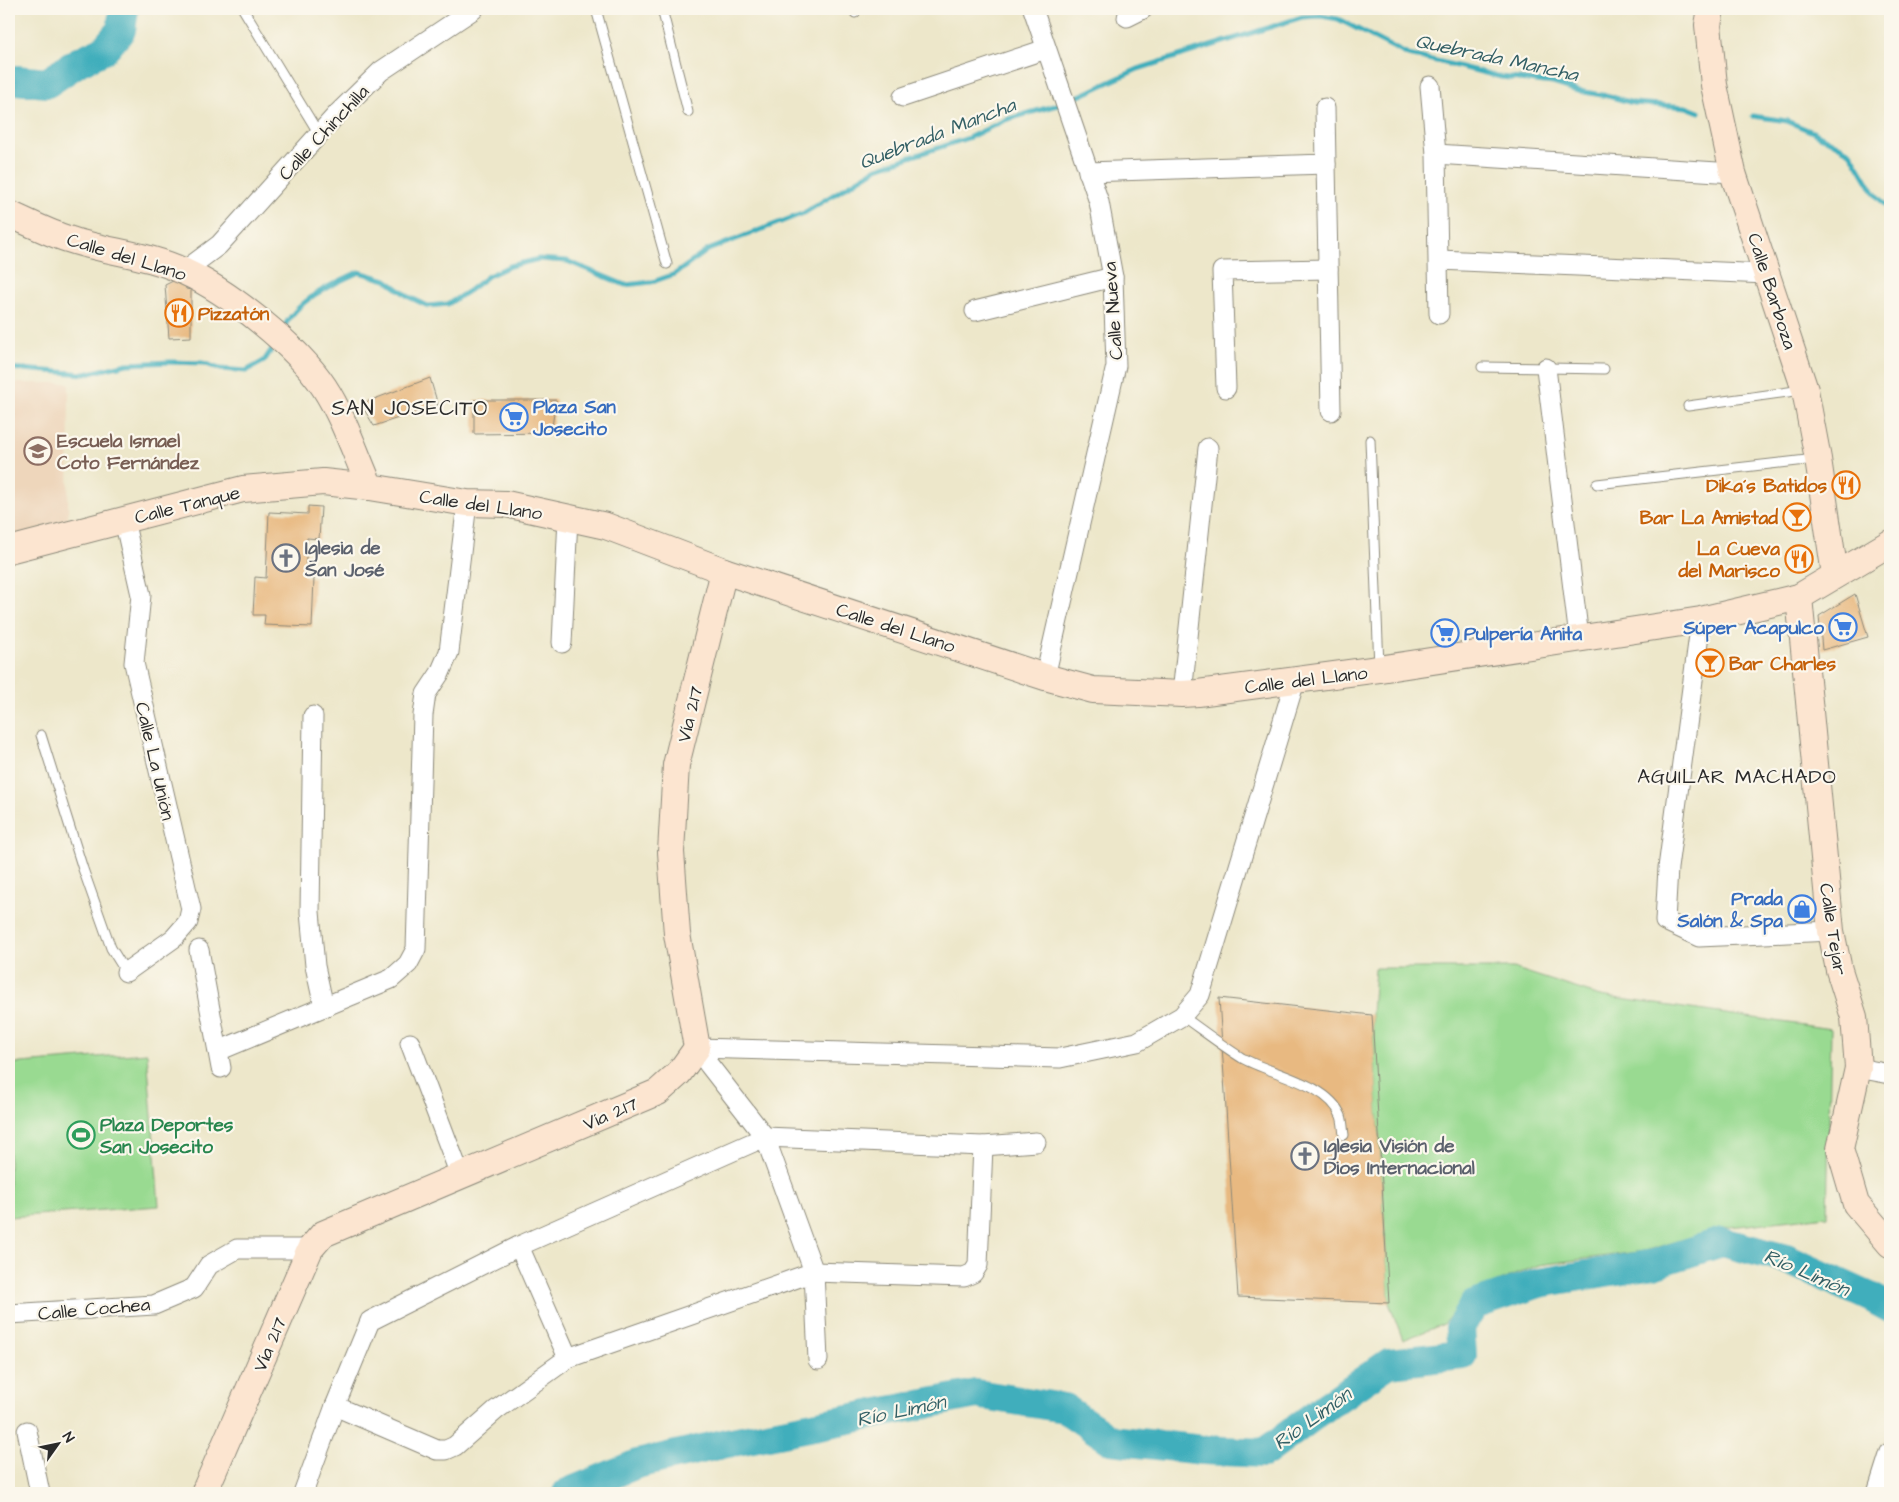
<svg xmlns="http://www.w3.org/2000/svg" width="1899" height="1502" viewBox="0 0 1899 1502" font-family="'Architects Daughter',sans-serif">
<style>
.built{fill:#eed6bb}
.green{fill:#99da91;stroke:#62825e}
.lines{fill:none;stroke-linecap:round;stroke-linejoin:round}
.stream{stroke:#40aebc;stroke-width:5}
.river{stroke:#40aebc;stroke-width:30}
.building{fill:#e8b981}
.lane-casing{stroke:#8c897a;stroke-width:11}
.street-casing{stroke:#8c897a;stroke-width:21}
.secondary-casing{stroke:#8c897a;stroke-width:28}
.lane{stroke:#fff;stroke-width:9}
.street{stroke:#fff;stroke-width:19}
.secondary{stroke:#fce5d0;stroke-width:26}
.labels{text-anchor:middle;stroke-width:4.5;stroke-linejoin:round;paint-order:stroke}
.street-label{font-size:19px;fill:#2b2b2b;stroke:#fbf7ec}
.food-label{font-size:19px;font-weight:bold;fill:#c56008;stroke:#fbf7ec;text-anchor:end}
.shop-label{font-size:19px;font-weight:bold;fill:#366cbe;stroke:#fbf7ec;text-anchor:start}
.education-label{font-size:19px;font-weight:bold;fill:#785e54;stroke:#fbf7ec;text-anchor:start}
.worship-label{font-size:19px;font-weight:bold;fill:#5b616d;stroke:#fbf7ec;text-anchor:start}
.leisure-label{font-size:19px;font-weight:bold;fill:#27864d;stroke:#fbf7ec;text-anchor:start}
.water-label{font-size:20px;font-style:italic;fill:#335f65;stroke:#fbf7ec}
.neighbourhood-label{font-size:20px;letter-spacing:1px;fill:#2b2b2b;stroke:#fbf7ec}
.quarter-label{font-size:21px;letter-spacing:1px;fill:#2b2b2b;stroke:#fbf7ec}
</style>
<rect width="100%" height="100%" fill="#fbf7ec"/>
<filter id="ink" filterUnits="userSpaceOnUse"><feTurbulence type="fractalNoise" baseFrequency=".02" numOctaves="2"/><feDisplacementMap in="SourceGraphic" scale="10" xChannelSelector="R" yChannelSelector="G"/><feConvolveMatrix kernelMatrix="1 2 1 2 8 2 1 2 1" color-interpolation-filters="sRGB"/></filter>
<filter id="wash" filterUnits="userSpaceOnUse"><feTurbulence type="fractalNoise" baseFrequency=".0096" numOctaves="4" result="noise"/><feDisplacementMap in="SourceGraphic" scale="20" xChannelSelector="R" yChannelSelector="G"/><feGaussianBlur stdDeviation="1.12" result="paint"/><feColorMatrix in="noise" values="0 0 0 0 0 0 0 0 0 0 0 0 0 0 0 0 0 1.4 0 .05"/><feComposite in="paint" operator="in"/></filter>
<g filter="url(#wash)">
<rect width="100%" height="100%" fill="#ede7ca"/>
<!-- built -->
<polygon class="built" points="9,383 69,383 68,519 9,539"/>
<!-- green -->
<g class="green">
<polygon points="1375,968 1513,968 1600,996 1831,1029 1827,1216 1721,1228 1644,1251 1539,1265 1467,1294 1444,1324 1403,1340 1389,1303 1372,1015"/>
<polygon points="147,1053 159,1206 9,1217 9,1064"/>
</g>
<g class="lines">
<!-- stream -->
<g class="stream">
<polyline points="1753,116 1787,121 1815,133 1850,152 1875,194 1890,210"/>
<path d="M282,331C296,300 330,285 359,272L386,280L409,297L428,306L448,304L470,290L488,276L510,266L539,259L567,261L625,285L652,282L675,274L708,250L804,213L877,168L968,138L1005,120L1064,103L1138,69L1302,17L1321,16L1338,19L1408,55L1441,62L1501,77L1553,83L1578,91L1608,96L1633,103L1686,107L1699,112"/>
<polyline points="9,368 85,374 127,364 171,362 203,363 220,369 246,371 264,361 276,343"/>
</g>
<!-- river -->
<g class="river">
<polyline points="9,81 16,80 47,83 78,62 104,50 121,30 124,9"/>
<polyline points="567,1493 637,1464 727,1443 976,1394 1064,1408 1111,1440 1203,1450 1264,1453 1328,1405 1389,1363 1462,1355 1460,1328 1474,1305 1539,1283 1653,1264 1722,1242 1786,1259 1870,1297 1890,1308"/>
</g>
</g>
<g id="blocks">
<!-- building -->
<g class="building">
<polygon points="183,276 186,289 191,290 191,337 169,338 165,285"/>
<polygon points="430,378 438,405 374,426 361,404"/>
<polygon points="474,400 556,400 551,433 474,434"/>
<polygon points="308,506 321,507 319,539 307,538 305,577 314,578 312,627 264,625 265,615 253,615 255,577 266,578 269,512 308,514"/>
<polygon points="1855,594 1868,637 1822,650 1819,616"/>
<polygon points="1219,998 1372,1015 1389,1303 1238,1297"/>
</g>
</g>
</g>
<g filter="url(#ink)">
<use href="#blocks" fill-opacity="0" stroke="#8c897a" stroke-width="1"/>
<g class="lines">
<!-- lane casing -->
<g class="lane-casing">
<g id="lane">
<polyline points="243,9 319,134"/>
<polyline points="596,9 667,264"/>
<polyline points="662,9 688,112"/>
<polyline points="854,9 855,13"/>
<polyline points="1482,367 1604,369"/>
<polyline points="1688,406 1802,390"/>
<polyline points="1370,440 1379,667"/>
<polyline points="1597,484 1815,459"/>
<polyline points="41,735 83,869 111,948 126,972"/>
<path d="M1182,1016C1202,1030 1221,1045 1242,1058C1270,1074 1328,1083 1341,1116C1343,1121 1343,1129 1344,1135"/>
</g>
</g>
<!-- street casing -->
<g class="street-casing">
<g id="street">
<polyline points="1033,9 1099,202 1113,277 1116,366 1045,677"/>
<polyline points="1127,17 1143,9"/>
<polyline points="1430,86 1436,154 1439,314"/>
<polyline points="903,97 1046,49"/>
<polyline points="1436,154 1733,173"/>
<polyline points="1326,164 1331,411"/>
<polyline points="1088,172 1326,164 1325,108"/>
<polyline points="1439,260 1767,274"/>
<polyline points="184,271 219,245 338,113 381,71 474,9"/>
<polyline points="975,311 1113,277"/>
<polyline points="1546,368 1579,638"/>
<polyline points="1226,388 1222,271 1328,269"/>
<polyline points="124,520 141,595 134,663 191,909 188,922 174,938 126,972"/>
<polyline points="1701,620 1668,868 1665,921 1699,937 1831,931"/>
<polyline points="562,643 568,518"/>
<polyline points="1182,694 1208,448"/>
<polyline points="313,716 310,912 315,966 324,1007"/>
<polyline points="199,950 221,1068"/>
<polyline points="410,1043 460,1175"/>
<polyline points="697,1048 1060,1058 1137,1042 1182,1016 1200,995 1295,681"/>
<polyline points="697,1048 709,1065 765,1137 814,1272 818,1360"/>
<polyline points="218,1051 391,979 408,964 416,949 423,715 426,694 440,673 449,652 467,503"/>
<polyline points="1858,1068 1890,1074"/>
<polyline points="519,1246 568,1358"/>
<polyline points="9,1314 154,1305 194,1288 209,1265 237,1249 310,1249"/>
<polyline points="335,1406 437,1450 446,1450 455,1446 496,1410 568,1358 814,1272 964,1277 973,1273 978,1265 983,1146"/>
<polyline points="27,1431 40,1493"/>
<polyline points="303,1493 335,1406 370,1321 519,1246 765,1137 983,1146 1036,1142"/>
<polyline points="1877,1493 1890,1452"/>
</g>
</g>
<!-- secondary casing -->
<g class="secondary-casing">
<g id="secondary">
<polyline points="1711,9 1708,25 1714,85 1733,173 1805,390 1818,459 1835,575"/>
<path d="M9,214C28,222 48,233 68,239C106,252 148,254 185,272C229,292 297,346 324,387C343,416 356,455 370,487L467,503L506,504L606,526L724,571L1045,677L1093,690L1182,694L1198,693L1379,669L1701,620L1799,597L1890,543"/>
<polyline points="9,550 243,489 323,482 370,487"/>
<polyline points="1799,597 1831,931 1839,970 1854,1017 1858,1068 1840,1149 1856,1204 1890,1244"/>
<polyline points="204,1493 310,1249 323,1234 658,1092 679,1073 697,1048 677,934 671,852 676,765 724,571"/>
</g>
</g>
<!-- lane -->
<use href="#lane" class="lane"/>
<!-- street -->
<use href="#street" class="street"/>
<!-- secondary -->
<use href="#secondary" class="secondary"/>
</g>
</g>
<!-- icons -->
<defs>
<g id="restaurant-ring" transform="scale(1.4375)"><circle r="9.5" fill="#fbf7ec" stroke="#e8710a" stroke-width="1.5"/><path d="M-5-6h1v4h1v-4h1v4h1v-4h1v5L-1.5 .5V6h-2V.5L-5-1ZM5-6V6H3V1.5H1.5Q1.5-4 5-6Z" fill="#e8710a"/></g>
<g id="supermarket-ring" transform="scale(1.4375)"><circle r="9.5" fill="#fbf7ec" stroke="#3f7fe0" stroke-width="1.5"/><path d="M-6-5.5h2.5l.6 2H6L4.5 2H-2.5L-4.4-4H-6ZM-1.5 3.2a1.3 1.3 0 1 0 .1 0ZM3 3.2a1.3 1.3 0 1 0 .1 0Z" fill="#3f7fe0"/></g>
<g id="school-ring" transform="scale(1.4375)"><circle r="9.5" fill="#fbf7ec" stroke="#8d6e63" stroke-width="1.5"/><path d="M0-5L7-2L0 1L-7-2ZM-4 1L0 2.5L4 1V4Q0 6-4 4Z" fill="#8d6e63"/></g>
<g id="bar-ring" transform="scale(1.4375)"><circle r="9.5" fill="#fbf7ec" stroke="#e8710a" stroke-width="1.5"/><path d="M-6-5H6L.8 .8V4.5H3.5V6h-7V4.5H-.8V.8Z" fill="#e8710a"/></g>
<g id="church-ring" transform="scale(1.4375)"><circle r="9.5" fill="#fbf7ec" stroke="#6b7280" stroke-width="1.5"/><path d="M-1.2-6h2.4v3.5h3.3v2.4h-3.3V6h-2.4V-.1h-3.3v-2.4h3.3Z" fill="#6b7280"/></g>
<g id="shop-ring" transform="scale(1.4375)"><circle r="9.5" fill="#fbf7ec" stroke="#3f7fe0" stroke-width="1.5"/><path d="M-5-2.5h2.3a2.7 3.5 0 0 1 5.4 0H5L5.5 6h-11ZM-1.5-2.5h3a1.5 2.3 0 0 0-3 0Z" fill="#3f7fe0"/></g>
<g id="stadium-ring" transform="scale(1.4375)"><circle r="9.5" fill="#fbf7ec" stroke="#2e9e5b" stroke-width="1.5"/><path d="M0-5a6.5 5 0 1 0 0 10a6.5 5 0 1 0 0-10ZM-3.5-1.8h7v3.6h-7Z" fill="#2e9e5b"/></g>
</defs>
<g fill-rule="evenodd">
<use href="#restaurant-ring" x="179" y="313"/>
<use href="#supermarket-ring" x="514" y="417"/>
<use href="#school-ring" x="38" y="451"/>
<use href="#restaurant-ring" x="1846" y="485"/>
<use href="#bar-ring" x="1797" y="517"/>
<use href="#church-ring" x="286" y="558"/>
<use href="#restaurant-ring" x="1799" y="559"/>
<use href="#supermarket-ring" x="1843" y="627"/>
<use href="#supermarket-ring" x="1445" y="633"/>
<use href="#bar-ring" x="1710" y="663"/>
<use href="#shop-ring" x="1802" y="909"/>
<use href="#stadium-ring" x="81" y="1135"/>
<use href="#church-ring" x="1305" y="1156"/>
</g>
<g class="labels">
<!-- street labels -->
<g class="street-label">
<text transform="translate(323 132) rotate(-47)" y="7">Calle Chinchilla</text>
<text transform="translate(127 256) rotate(17)" y="7">Calle del Llano</text>
<text transform="translate(1773 291) rotate(72)" y="7">Calle Barboza</text>
<text transform="translate(1112 311) rotate(-94)" y="7">Calle Nueva</text>
<text transform="translate(187 504) rotate(-14)" y="7">Calle Tanque</text>
<text transform="translate(481 504) rotate(8)" y="7">Calle del Llano</text>
<text transform="translate(896 627) rotate(18)" y="7">Calle del Llano</text>
<text transform="translate(1306 679) rotate(-7)" y="7">Calle del Llano</text>
<text transform="translate(689 714) rotate(-76)" y="7">Vía 217</text>
<text transform="translate(156 761) rotate(77)" y="7">Calle La Unión</text>
<text transform="translate(1834 929) rotate(81)" y="7">Calle Tejar</text>
<text transform="translate(610 1113) rotate(-23)" y="7">Vía 217</text>
<text transform="translate(94 1308) rotate(-5)" y="7">Calle Cochea</text>
<text transform="translate(269 1344) rotate(-67)" y="7">Vía 217</text>
</g>
<!-- food labels -->
<g class="food-label">
<text x="198" y="320" text-anchor="start">Pizzatón</text>
<text x="1827" y="492">Dika´s Batidos</text>
<text x="1778" y="524">Bar La Amistad</text>
<text x="1780" y="555">La Cueva<tspan x="1780" dy="22">del Marisco</tspan></text>
<text x="1729" y="670" text-anchor="start">Bar Charles</text>
</g>
<!-- shop labels -->
<g class="shop-label">
<text x="533" y="413">Plaza San<tspan x="533" dy="22">Josecito</tspan></text>
<text x="1824" y="634" text-anchor="end">Súper Acapulco</text>
<text x="1464" y="640">Pulpería Anita</text>
<text x="1783" y="905" text-anchor="end">Prada<tspan x="1783" dy="22">Salón &amp; Spa</tspan></text>
</g>
<!-- education labels -->
<g class="education-label">
<text x="57" y="447">Escuela Ismael<tspan x="57" dy="22">Coto Fernández</tspan></text>
</g>
<!-- worship labels -->
<g class="worship-label">
<text x="305" y="554">Iglesia de<tspan x="305" dy="22">San José</tspan></text>
<text x="1324" y="1152">Iglesia Visión de<tspan x="1324" dy="22">Dios Internacional</tspan></text>
</g>
<!-- leisure labels -->
<g class="leisure-label">
<text x="100" y="1131">Plaza Deportes<tspan x="100" dy="22">San Josecito</tspan></text>
</g>
<!-- water labels -->
<g class="water-label">
<text transform="translate(1497 57) rotate(12)" y="7">Quebrada Mancha</text>
<text transform="translate(937 133) rotate(-21)" y="7">Quebrada Mancha</text>
<text transform="translate(1807 1272) rotate(23)" y="7">Río Limón</text>
<text transform="translate(901 1410) rotate(-12)" y="7">Río Limón</text>
<text transform="translate(1312 1418) rotate(-36)" y="7">Río Limón</text>
</g>
<!-- neighbourhood labels -->
<g class="neighbourhood-label">
<text x="1737" y="783">AGUILAR MACHADO</text>
</g>
<!-- quarter labels -->
<g class="quarter-label">
<text x="410" y="415">SAN JOSECITO</text>
</g>
</g>
<!-- margin -->
<rect width="1899" height="1502" fill="none" stroke="#fbf7ec" stroke-width="30"/>
<!-- north arrow -->
<g transform="translate(58 1444) rotate(57)" stroke="#fbf7ec" stroke-width="4" paint-order="stroke">
<path d="M0-4L9 19L0 12L-9 19Z" fill="#2b2b2b"/>
<text y="-8" font-size="14" font-weight="bold" text-anchor="middle" fill="#2b2b2b">N</text>
</g>
</svg>
